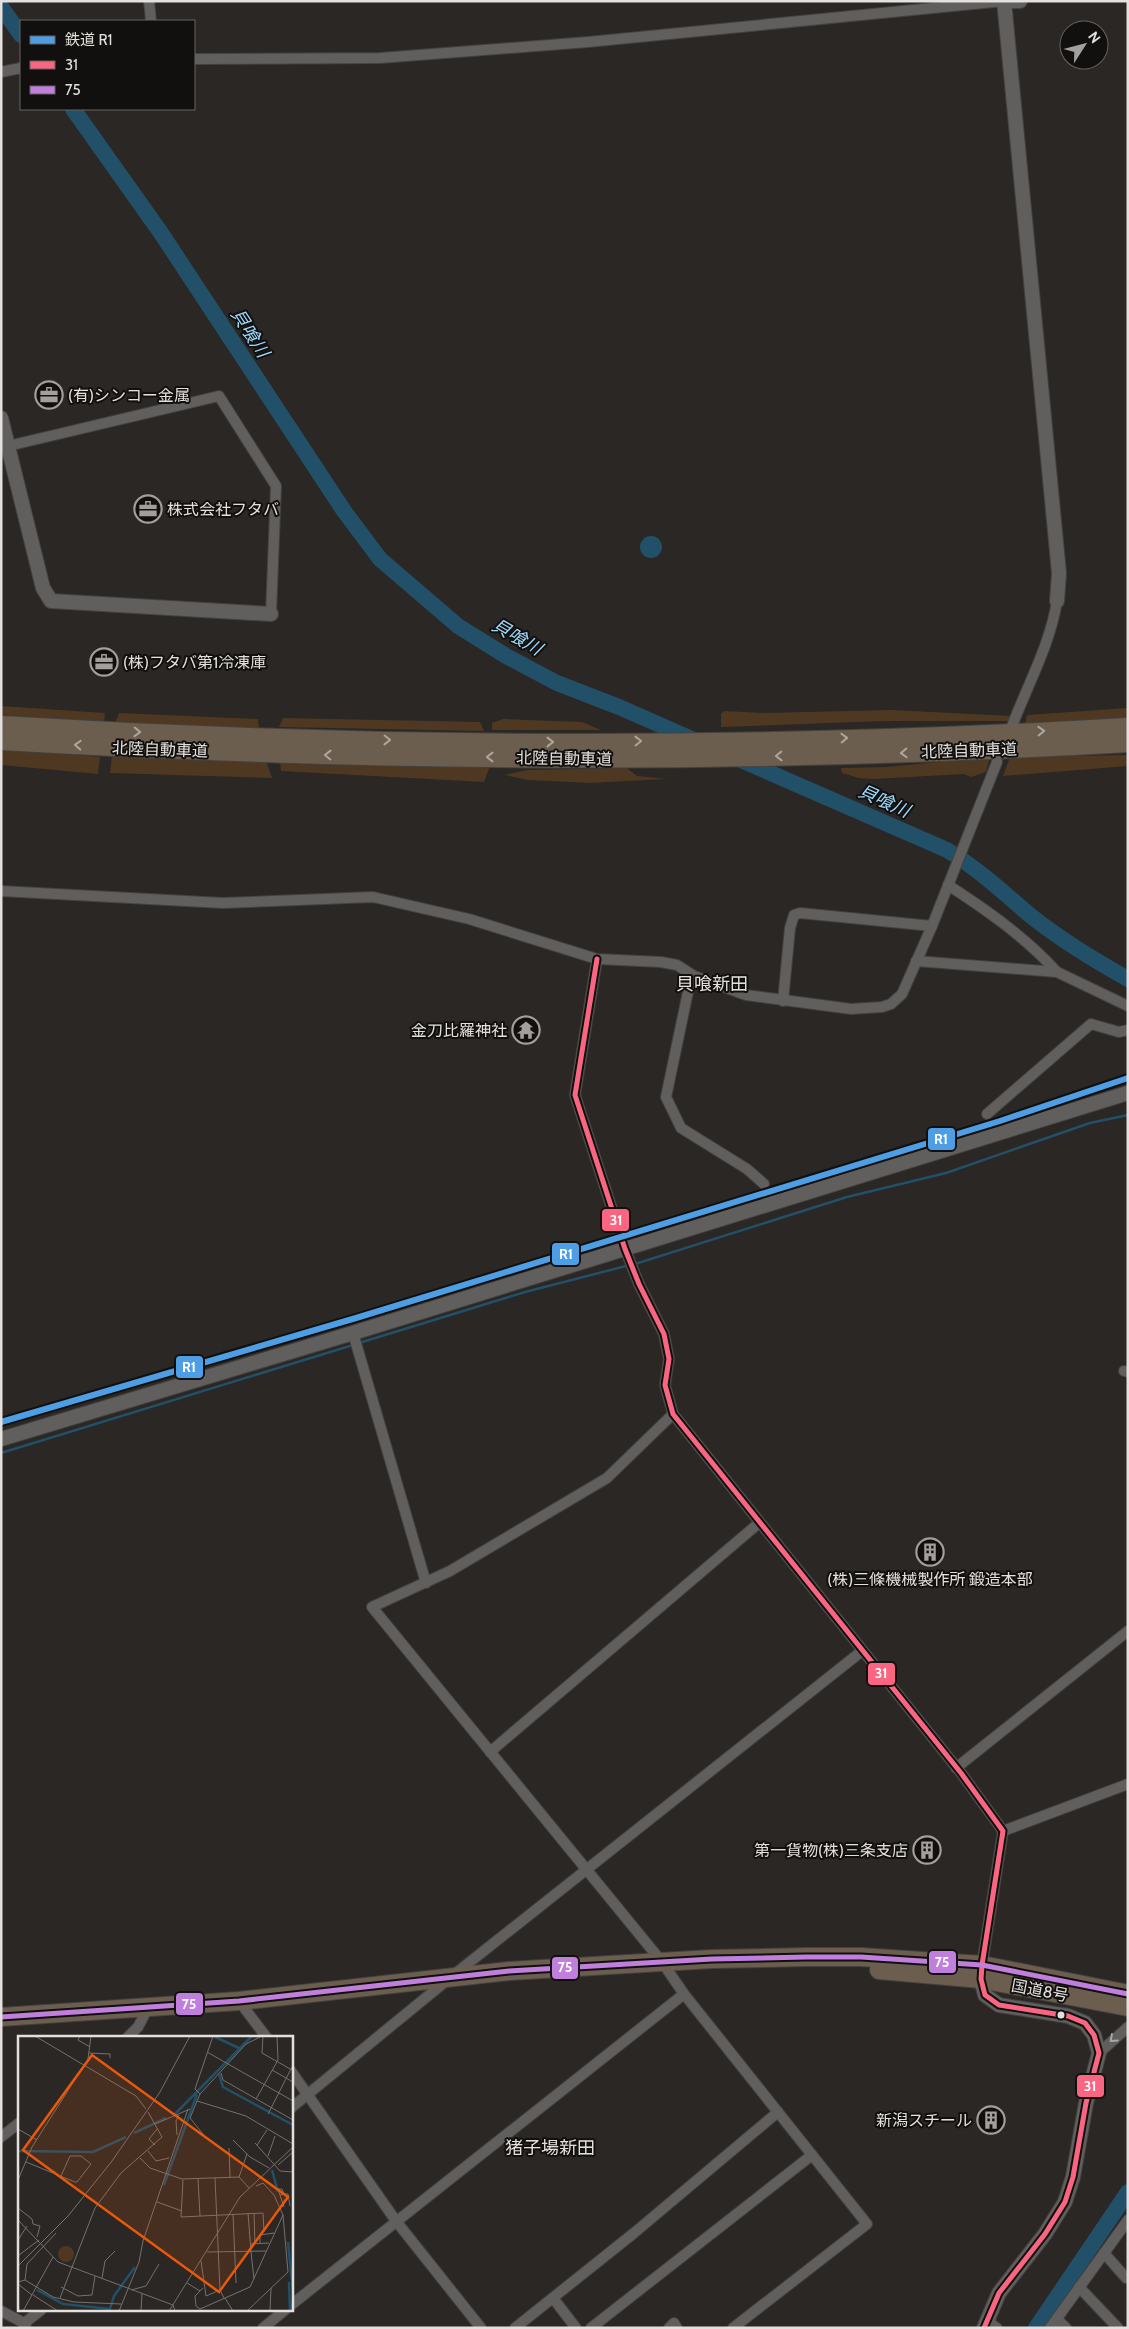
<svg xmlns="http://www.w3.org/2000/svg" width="1129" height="2329" viewBox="0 0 1129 2329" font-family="Cabin,'Noto Sans JP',sans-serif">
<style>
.green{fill:#4e3822}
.water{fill:#225068}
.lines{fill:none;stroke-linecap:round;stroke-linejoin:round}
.stream{stroke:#225068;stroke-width:2.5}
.river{stroke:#225068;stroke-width:16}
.street-casing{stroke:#44423f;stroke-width:12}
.secondary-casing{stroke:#44423f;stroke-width:16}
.highway-casing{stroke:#44423f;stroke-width:20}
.street{stroke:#615f5e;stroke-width:10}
.secondary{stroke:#615f5e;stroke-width:14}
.highway{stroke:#6b5e4f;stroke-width:18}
.bus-1-casing{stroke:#12100e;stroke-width:9}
.bus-2-casing{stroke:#12100e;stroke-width:9}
.bus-1{stroke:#fa6682;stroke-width:5}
.bus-2{stroke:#c07fdc;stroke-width:5}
.rail-1-casing{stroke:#12100e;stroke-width:10}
.rail-1{stroke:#4d9ee5;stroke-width:6}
.oneway{stroke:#aea69d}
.oneway2{stroke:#a9a6a4}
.bus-dot{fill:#e4e0dd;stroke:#12100e;stroke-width:2}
.labels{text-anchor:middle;stroke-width:4;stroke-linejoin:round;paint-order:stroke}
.poi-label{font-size:16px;fill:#e4e0dd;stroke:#12100e;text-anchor:start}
.street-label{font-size:16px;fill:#e4e0dd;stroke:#12100e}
.water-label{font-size:18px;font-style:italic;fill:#9cd9fc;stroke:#12100e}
.neighbourhood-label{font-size:18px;fill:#e4e0dd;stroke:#12100e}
.inset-river{fill:none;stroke:#225068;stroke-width:2.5}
.inset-road{fill:none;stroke:#74716e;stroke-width:1}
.view{fill:#e8590c;fill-opacity:0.15;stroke:#e8590c;stroke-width:2.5}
.inset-edge{fill:none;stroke:#e4e0dd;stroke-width:2.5}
.line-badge{stroke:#12100e;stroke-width:2}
.badge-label{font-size:14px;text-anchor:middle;font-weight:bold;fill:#fff}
</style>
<rect width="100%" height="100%" fill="#2a2724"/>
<!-- green -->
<g class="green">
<polygon points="1,706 105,713 104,722 1,715"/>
<polygon points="1128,708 1128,718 1025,724 1027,715"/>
<polygon points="891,710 1010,716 1011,721 884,721 721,727 721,714 724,711 764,713"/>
<polygon points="119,713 258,719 259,729 115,723"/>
<polygon points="283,718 480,722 484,731 279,727"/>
<polygon points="503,719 582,722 601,730 492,730 492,723"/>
<polygon points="1,749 100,757 98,774 1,765"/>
<polygon points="112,755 266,760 272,778 110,773"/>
<polygon points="1128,755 1128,766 1003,776 1010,757"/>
<polygon points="990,757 986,772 971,777 964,774 873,779 859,778 842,773 841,768 886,767"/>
<polygon points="280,762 490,766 484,782 281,771"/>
<polygon points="627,768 637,776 666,779 590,783 528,780 505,775 527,770"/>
</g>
<!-- water -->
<circle class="water" cx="651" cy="547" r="11"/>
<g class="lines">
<!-- stream -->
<g class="stream">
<polyline points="635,1264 847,1197 946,1173 1090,1123 1128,1115"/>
<polyline points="359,1343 525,1292 630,1265"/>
<polyline points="1,1453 353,1345"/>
</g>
<!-- river -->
<g class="river">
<polyline points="1,7 21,35"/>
<polyline points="73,109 161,233 344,511 380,559 458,626 506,656 557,683 619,707 701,743"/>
<path d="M734,757L947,850C977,868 1004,893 1031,916C1061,940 1094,960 1128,979"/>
<polyline points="1036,2328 1128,2192"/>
</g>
<!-- street casing -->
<g class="street-casing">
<g id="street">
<polyline points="149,1 151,21"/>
<polyline points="194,59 380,58 588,42 1004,1"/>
<polyline points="1,72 21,68"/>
<polyline points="8,446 219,396 276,486 271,614"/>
<path d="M1012,726C1028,684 1050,645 1057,601"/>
<path d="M948,885C988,911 1025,937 1057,972"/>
<polyline points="1,891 223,903 373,897 469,919 597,959 661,962 677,965 694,976 746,995 851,1009 882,1007 891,1004 902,994 932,926 997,762"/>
<polyline points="597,959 575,1095 625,1249 639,1284 664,1334 669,1359 665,1385 673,1414 961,1773 1003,1831 982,1965"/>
<polyline points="916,961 1057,972 1128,1006"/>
<polyline points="694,976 688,992 666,1097 681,1128 747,1169 764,1184"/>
<polyline points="783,1001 790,928 794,915 800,913 932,926"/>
<polyline points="987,1114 1091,1024 1119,1032 1128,1030"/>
<polyline points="353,1333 426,1583"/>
<polyline points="1124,1371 1128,1372"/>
<polyline points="673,1414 607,1478 450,1571 372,1607 662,1962 684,1994 867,2224 733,2328"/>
<polyline points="490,1752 759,1523"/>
<polyline points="956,1768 1128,1631"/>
<polyline points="1003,1831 1128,1784"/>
<polyline points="239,2001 267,2038"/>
<polyline points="127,2038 138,2027 149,2006"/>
<polyline points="1099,2053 1128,2027"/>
<polyline points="291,2071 396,2221 481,2328"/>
<polyline points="291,2108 451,1977 862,1651"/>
<polyline points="1,2137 19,2123"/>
<polyline points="1104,2253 1126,2278 1128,2276"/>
<polyline points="1079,2287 1118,2328"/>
<polyline points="553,2298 576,2328"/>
<polyline points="291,2305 684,1994"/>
<polyline points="1,2311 26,2324"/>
<polyline points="1057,2319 1066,2328"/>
<polyline points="986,2320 997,2328"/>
<polyline points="24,2328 27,2321 41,2310"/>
<polyline points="263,2328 285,2310"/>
<polyline points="515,2328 634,2233 778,2112"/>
<polyline points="591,2328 812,2155"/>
<polyline points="669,2328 674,2323 677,2328"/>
<polyline points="1050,2328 1128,2220"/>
</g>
</g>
<!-- secondary casing -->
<g class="secondary-casing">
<g id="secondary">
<polyline points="1004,1 1059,573 1057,601"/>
<polyline points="1004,1 1020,1"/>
<polyline points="1,418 43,588 51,601 271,614"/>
<polyline points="1,1439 353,1333 1128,1093"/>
<polyline points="982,1970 981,1979 985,1995 999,2005 1068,2016 1085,2023 1094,2035 1099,2053 1086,2103 1073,2177 1065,2202 1045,2234 999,2293 984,2328"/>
</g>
</g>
<!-- highway casing -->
<g class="highway-casing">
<g id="highway">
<path d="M1,725C373,748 756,749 1128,727"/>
<path d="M1,741C376,763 753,765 1128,743"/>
<polyline points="879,1970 981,1979 1128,2007"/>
<polyline points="1,2017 239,2001 509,1971 712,1959 806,1957 861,1957 982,1965 1128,1994"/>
</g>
</g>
<!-- street -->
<use href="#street" class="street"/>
<!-- secondary -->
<use href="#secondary" class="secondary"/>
<!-- highway -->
<use href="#highway" class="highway"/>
<!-- bus-1 casing -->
<g class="bus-1-casing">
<polyline id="bus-1" points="597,959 575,1095 625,1249 639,1284 664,1334 669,1359 665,1385 673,1414 961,1773 1003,1831 982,1965 981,1979 985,1995 999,2005 1068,2016 1085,2023 1094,2035 1099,2053 1086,2103 1073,2177 1065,2202 1045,2234 999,2293 984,2328"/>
</g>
<!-- bus-2 casing -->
<g class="bus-2-casing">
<polyline id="bus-2" points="1,2017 239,2001 509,1971 712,1959 806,1957 861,1957 982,1965 1128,1994"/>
</g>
<!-- bus-1 -->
<use href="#bus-1" class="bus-1"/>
<!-- bus-2 -->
<use href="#bus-2" class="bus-2"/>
<!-- rail-1 casing -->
<g class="rail-1-casing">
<polyline id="rail-1" points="1,1422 356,1318 1000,1121 1128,1078"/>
</g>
<!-- rail-1 -->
<use href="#rail-1" class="rail-1"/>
</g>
<!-- one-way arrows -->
<defs><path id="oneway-chevron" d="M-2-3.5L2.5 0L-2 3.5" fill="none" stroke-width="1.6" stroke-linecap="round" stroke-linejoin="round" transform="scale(1.25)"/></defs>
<g class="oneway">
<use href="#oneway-chevron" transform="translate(1041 731) rotate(-2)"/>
<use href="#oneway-chevron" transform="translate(137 732) rotate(2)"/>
<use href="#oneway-chevron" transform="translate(844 738) rotate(-2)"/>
<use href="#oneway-chevron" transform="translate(387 740) rotate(1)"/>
<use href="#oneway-chevron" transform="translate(638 741) rotate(-1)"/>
<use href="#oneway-chevron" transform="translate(550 742)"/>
<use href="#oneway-chevron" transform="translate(78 745) rotate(-177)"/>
<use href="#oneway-chevron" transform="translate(904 753) rotate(178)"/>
<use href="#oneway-chevron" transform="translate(328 755) rotate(-179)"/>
<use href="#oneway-chevron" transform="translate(779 756) rotate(179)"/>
<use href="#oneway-chevron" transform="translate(490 757) rotate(-180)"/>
</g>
<use class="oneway2" href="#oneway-chevron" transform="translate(1113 2039) rotate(138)"/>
<!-- icons -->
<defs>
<g id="office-ring" transform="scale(1.4375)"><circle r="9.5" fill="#12100e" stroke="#a39f9c" stroke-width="1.5"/><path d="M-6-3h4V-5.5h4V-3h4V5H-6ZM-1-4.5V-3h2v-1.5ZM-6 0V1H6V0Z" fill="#a39f9c"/></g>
<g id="temple-ring" transform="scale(1.4375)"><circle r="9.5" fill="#12100e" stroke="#a39f9c" stroke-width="1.5"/><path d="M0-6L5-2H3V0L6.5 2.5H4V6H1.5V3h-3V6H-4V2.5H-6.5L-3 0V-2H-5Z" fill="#a39f9c"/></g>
<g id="building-ring" transform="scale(1.4375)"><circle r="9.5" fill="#12100e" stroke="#a39f9c" stroke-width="1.5"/><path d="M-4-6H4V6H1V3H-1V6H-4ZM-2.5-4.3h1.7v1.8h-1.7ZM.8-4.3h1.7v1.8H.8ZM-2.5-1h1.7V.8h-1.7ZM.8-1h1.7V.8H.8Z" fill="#a39f9c"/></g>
</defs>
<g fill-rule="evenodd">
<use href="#office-ring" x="49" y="395"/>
<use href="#office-ring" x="148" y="509"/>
<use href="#office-ring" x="104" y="662"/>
<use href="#temple-ring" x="526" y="1030"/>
<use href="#building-ring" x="930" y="1552"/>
<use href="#building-ring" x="927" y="1850"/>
<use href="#building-ring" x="991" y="2120"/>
</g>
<!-- markers -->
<circle class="bus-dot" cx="1061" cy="2015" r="4.5"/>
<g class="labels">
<!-- poi labels -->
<g class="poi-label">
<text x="68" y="401">(有)シンコー金属</text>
<text x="167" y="515">株式会社フタバ</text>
<text x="123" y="668">(株)フタバ第1冷凍庫</text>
<text x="507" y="1036" text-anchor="end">金刀比羅神社</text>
<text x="930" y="1585" text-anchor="middle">(株)三條機械製作所 鍛造本部</text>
<text x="908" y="1856" text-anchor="end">第一貨物(株)三条支店</text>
<text x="972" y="2126" text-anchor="end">新潟スチール</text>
</g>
<!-- street labels -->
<g class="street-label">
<text transform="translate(160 749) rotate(2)" y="6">北陸自動車道</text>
<text transform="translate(969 750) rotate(-2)" y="6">北陸自動車道</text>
<text transform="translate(564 758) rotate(1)" y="6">北陸自動車道</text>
<text transform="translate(1040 1990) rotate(11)" y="6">国道8号</text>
</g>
<!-- water labels -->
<g class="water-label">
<text transform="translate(250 333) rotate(57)" y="6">貝喰川</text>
<text transform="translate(517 637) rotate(30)" y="6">貝喰川</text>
<text transform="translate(884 801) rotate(24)" y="6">貝喰川</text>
</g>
<!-- neighbourhood labels -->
<g class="neighbourhood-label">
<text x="712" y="990">貝喰新田</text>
<text x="550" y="2154">猪子場新田</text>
</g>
</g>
<!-- overview -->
<g transform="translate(18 2036)">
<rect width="275" height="275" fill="#2a2724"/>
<path d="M40 218a8 8 0 1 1 16 0a8 8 0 1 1-16 0Z" fill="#4e3822"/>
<path class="inset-river" d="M197,1L221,12M201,38L205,51L275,89M156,79L234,0M116,97L148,82M0,115L75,116L108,101M254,134L260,156M146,149L179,58M270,206L275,257M271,246L272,275M19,254L45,268L92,273L96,260L117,231M274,275L275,260"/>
<path class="inset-road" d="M17,0L118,60L128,73M62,0L60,4L72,11M245,0L244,17L274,34M189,16L275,65M71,17L92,18V22M254,34L275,46M203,37L205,44L275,84M182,58L177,53L195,0M238,63L260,24L259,0M179,65L228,80L275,108M250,78L275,29M137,88L172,73M0,93L19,104M159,99L158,85L161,79M189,103L172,82L182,58L228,8L244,0M215,104L232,121L251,132M237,107L262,135L275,136M137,109L131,103L140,92M239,109L249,94M211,112L212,141M130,115L138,125L151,122M250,120L257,100M122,122L132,132L164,143L221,141L231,152M8,126L57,146H59L73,128L63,120H52L43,140M260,129L275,116M221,141L229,118M197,142L202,254L206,262M180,143L182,180M0,144L14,111L70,23L73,0M165,144L163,181L245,177L246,196M266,158H270L272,170M262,159L266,158L264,153H260L266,171M139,166L164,175M0,172L14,183L15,188L22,190L19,201M230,177L233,216M236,177L237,208M215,178L218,247M0,184L40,226L155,269L157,275M0,204L9,190M242,207V199L256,197M232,208L251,207M189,216L248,215M233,216L236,243M1,219L21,204M183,225L188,260L202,254M0,230L50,180L94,125L142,56L172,0M84,242L87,225L97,215M7,244L9,228L38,197M0,246L7,244L35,261L56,266L103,268M169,247L182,255M0,248L14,259M43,251L60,260L74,259L77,240M113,254L128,250L141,228M15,259L40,275M42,262L77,172L103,137L144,101L130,76M207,262L215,275M182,273L232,251L265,179M182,273L178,270L177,260L185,252M5,275L35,221M101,275L121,226L125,205L170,73M123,275L124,257M151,275L222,161L275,111M229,275L270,236L265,179L256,159L245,147L238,150M252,275L253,252"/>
<path class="view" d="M74,19L270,161L201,256L5,114Z"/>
<rect width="275" height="275" class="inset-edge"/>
</g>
<g class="line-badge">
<rect x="927" y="1127" width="29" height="24" rx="5" fill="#4d9ee5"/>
<rect x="601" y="1208" width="29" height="24" rx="5" fill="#fa6682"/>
<rect x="551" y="1242" width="29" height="24" rx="5" fill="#4d9ee5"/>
<rect x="175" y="1355" width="29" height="24" rx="5" fill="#4d9ee5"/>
<rect x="867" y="1662" width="29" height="24" rx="5" fill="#fa6682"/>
<rect x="928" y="1950" width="29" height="24" rx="5" fill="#c07fdc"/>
<rect x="551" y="1956" width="28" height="24" rx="5" fill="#c07fdc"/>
<rect x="175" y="1992" width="29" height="24" rx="5" fill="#c07fdc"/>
<rect x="1076" y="2074" width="29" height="24" rx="5" fill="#fa6682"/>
</g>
<g class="badge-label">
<text x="941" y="1144">R1</text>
<text x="616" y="1225">31</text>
<text x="566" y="1259">R1</text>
<text x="189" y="1372">R1</text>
<text x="881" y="1678">31</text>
<text x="942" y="1967">75</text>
<text x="565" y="1972">75</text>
<text x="189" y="2009">75</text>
<text x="1090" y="2091">31</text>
</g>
<!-- border -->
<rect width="1129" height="2329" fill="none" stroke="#e4e0dd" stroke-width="5"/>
<!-- legend -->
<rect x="20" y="20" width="175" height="90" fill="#12100e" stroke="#666361"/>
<rect x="30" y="36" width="25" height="8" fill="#4d9ee5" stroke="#666361"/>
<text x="65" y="45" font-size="15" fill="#e4e0dd">鉄道 R1</text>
<rect x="30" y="61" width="25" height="8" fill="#fa6682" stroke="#666361"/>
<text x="65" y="70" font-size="15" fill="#e4e0dd">31</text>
<rect x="30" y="86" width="25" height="8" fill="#c07fdc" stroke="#666361"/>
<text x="65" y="95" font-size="15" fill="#e4e0dd">75</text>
<!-- north arrow -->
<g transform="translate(1084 45) rotate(54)"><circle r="24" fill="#12100e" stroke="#666361"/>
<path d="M0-4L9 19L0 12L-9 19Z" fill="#a39f9c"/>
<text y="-8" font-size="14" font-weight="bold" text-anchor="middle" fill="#e4e0dd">N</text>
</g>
</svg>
